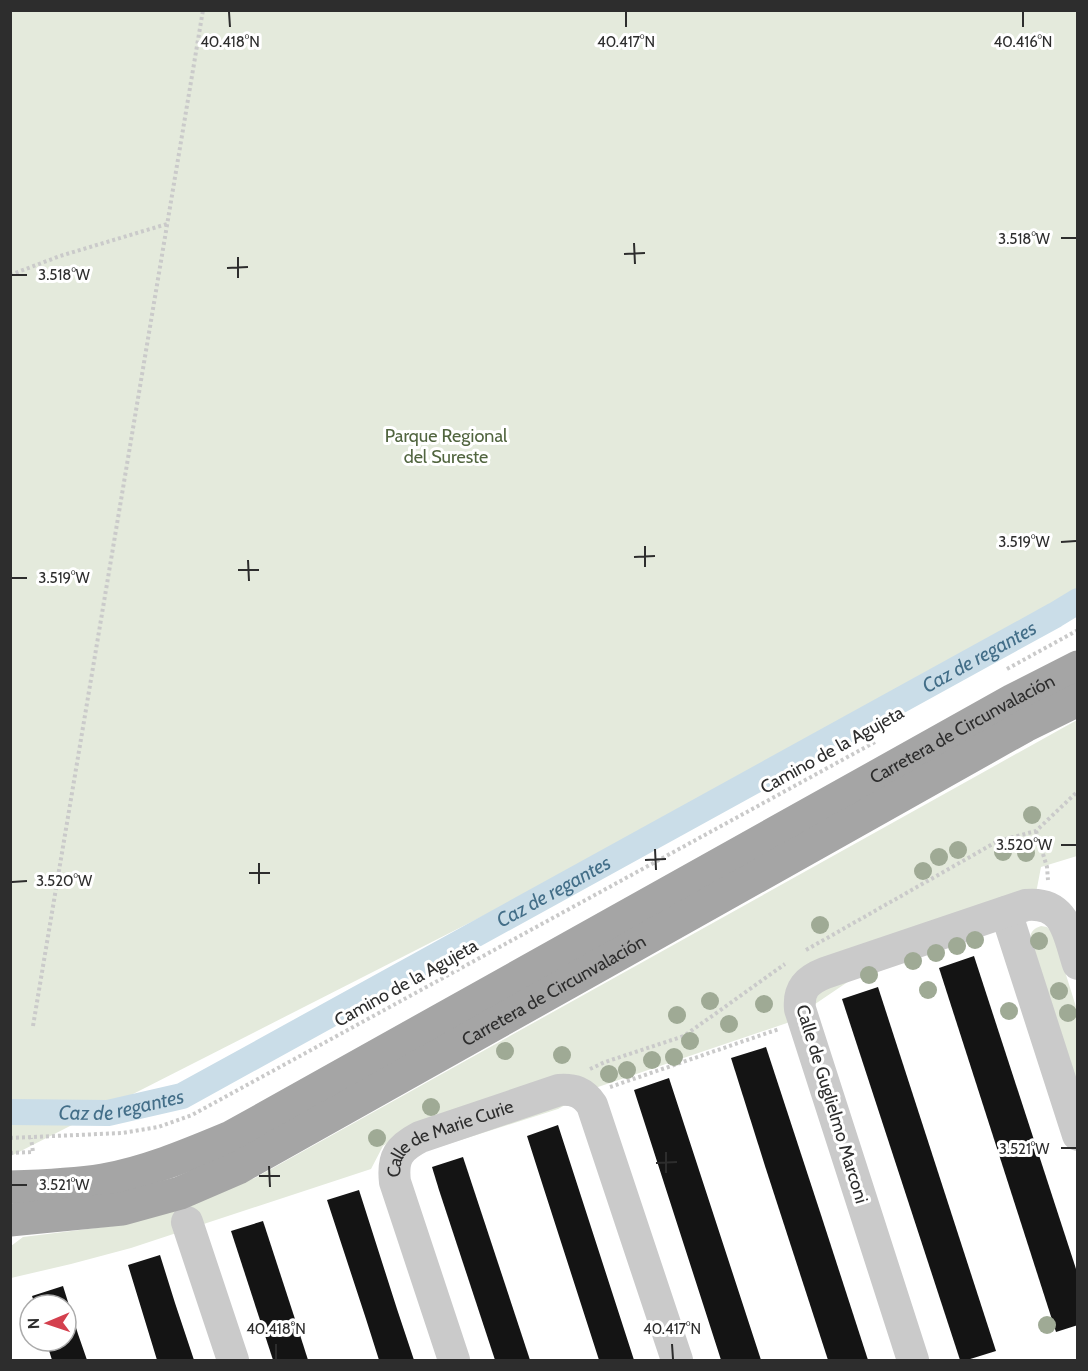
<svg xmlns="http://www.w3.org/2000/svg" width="1088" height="1371" viewBox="0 0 1088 1371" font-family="Cabin,sans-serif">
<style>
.green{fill:#e4eadc}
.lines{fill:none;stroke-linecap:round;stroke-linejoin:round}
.canal{stroke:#cadde8;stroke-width:26}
.building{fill:#141414}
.path{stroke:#cacaca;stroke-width:4;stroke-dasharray:3 3;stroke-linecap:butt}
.minor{stroke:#cacaca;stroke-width:32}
.major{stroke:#a5a5a5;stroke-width:33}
.tree{fill:#9faa95}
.ticks{fill:none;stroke:#2d2d2d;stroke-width:2}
.labels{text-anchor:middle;stroke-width:6;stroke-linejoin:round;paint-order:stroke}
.park-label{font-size:18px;fill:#51653f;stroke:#fff}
.street-label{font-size:18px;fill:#2d2d2d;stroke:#fff}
.water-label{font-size:20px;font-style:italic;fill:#436e88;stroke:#fff}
.ticks-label{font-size:15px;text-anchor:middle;fill:#2d2d2d;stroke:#fff;stroke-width:6;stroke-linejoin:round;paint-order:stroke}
</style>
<rect width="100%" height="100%" fill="#fff"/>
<!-- green -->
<g class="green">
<polygon points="11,10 1077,11 1077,614 11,1156"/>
<polygon points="1077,720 1077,856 1041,867 1032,914 861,973 787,1023 598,1087 558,1109 420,1153 404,1133 383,1146 371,1169 131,1248 71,1264 11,1278 11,1246 23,1237 112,1226 255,1178"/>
<path d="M1041,926L1047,927L1053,933L1077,1010V1088L1030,941C1030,933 1032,929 1041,926Z"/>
</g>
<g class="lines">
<!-- canal -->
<path class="canal" id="s1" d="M10,1112L108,1113L182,1096L1055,615L1078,601"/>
</g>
<!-- building -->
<g class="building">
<polygon points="974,956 1078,1275 1078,1325 1056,1332 939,968"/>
<polygon points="878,987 996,1351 967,1360 960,1360 842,999"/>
<polygon points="766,1047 822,1218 868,1360 828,1360 765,1166 731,1058"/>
<polygon points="669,1078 683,1121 761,1360 721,1360 703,1304 634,1090"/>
<polygon points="558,1125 612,1292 634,1360 599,1360 542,1183 527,1136"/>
<polygon points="463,1157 502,1275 530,1360 495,1360 439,1190 432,1167"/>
<polygon points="359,1190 397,1309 414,1360 379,1360 366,1319 327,1200"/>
<polygon points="263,1221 294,1316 308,1360 273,1360 231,1231"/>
<polygon points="160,1255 175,1303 194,1360 157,1360 128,1265"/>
<polygon points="63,1286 78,1334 87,1360 52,1360 46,1341 66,1341 66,1305 35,1305 32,1296"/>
</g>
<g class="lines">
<!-- path -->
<g class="path">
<polyline points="10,275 60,256 167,224"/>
<polyline points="1007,669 1078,630"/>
<polyline points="1036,831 1047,867 1048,880"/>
<polyline points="806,950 998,841 1036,831 1078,791"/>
<polyline points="33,1026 203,10"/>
<polyline points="590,1069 605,1062 684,1036 785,964"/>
<polyline points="610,1087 779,1029"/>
<polyline points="10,1138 122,1133 158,1127 192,1115 875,742"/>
<polyline points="10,1153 33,1152 31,1138"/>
</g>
<!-- minor -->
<g class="minor">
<polyline points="1006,912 1078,1135"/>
<polyline points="187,1222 233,1360"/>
<path id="s2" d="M454,1360L395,1182C392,1157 399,1148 420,1137L559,1090C574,1089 583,1092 592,1105L677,1360"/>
<path d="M913,1360L800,1009C798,989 807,980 825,973L1026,905C1066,901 1068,934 1078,964"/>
</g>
<!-- major -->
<g class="major">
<path id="s3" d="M10,1187C42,1186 73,1185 103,1180C148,1172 190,1154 231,1137L1013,700L1078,667"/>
<path id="s4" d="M10,1220L122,1209L180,1193L238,1168L1025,726L1078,700"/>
</g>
</g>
<!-- trees -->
<g class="tree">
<circle cx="1032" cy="815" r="9"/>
<circle cx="958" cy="850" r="9"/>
<circle cx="1003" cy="852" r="9"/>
<circle cx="1026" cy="853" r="9"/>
<circle cx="939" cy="857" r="9"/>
<circle cx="923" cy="871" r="9"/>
<circle cx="820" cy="925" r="9"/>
<circle cx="975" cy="940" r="9"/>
<circle cx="1039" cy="941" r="9"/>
<circle cx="957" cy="946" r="9"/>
<circle cx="936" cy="953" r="9"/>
<circle cx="913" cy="961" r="9"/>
<circle cx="869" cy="975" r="9"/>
<circle cx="928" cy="990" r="9"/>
<circle cx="1059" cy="991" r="9"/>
<circle cx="710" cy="1001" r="9"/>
<circle cx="764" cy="1004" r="9"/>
<circle cx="1009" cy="1011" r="9"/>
<circle cx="1068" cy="1013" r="9"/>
<circle cx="677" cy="1015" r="9"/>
<circle cx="729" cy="1024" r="9"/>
<circle cx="690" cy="1041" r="9"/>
<circle cx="505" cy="1051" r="9"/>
<circle cx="562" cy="1055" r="9"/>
<circle cx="674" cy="1057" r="9"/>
<circle cx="652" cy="1060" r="9"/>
<circle cx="627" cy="1070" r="9"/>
<circle cx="609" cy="1074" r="9"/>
<circle cx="431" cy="1107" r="9"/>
<circle cx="377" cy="1138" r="9"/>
<circle cx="1047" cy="1325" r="9"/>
</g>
<!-- ticks -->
<path class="ticks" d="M229,12L230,27M626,12V27M1023,12V27M1061,238H1076M634,243L635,264M624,254L645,253M238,257V278M227,268L248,267M12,275H27M1061,542L1076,541M645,546V567M634,557L655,556M248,560L249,581M238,570H259M12,578H27M1061,845H1076M655,849L656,870M645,860L666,859M259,863V884M249,873H270M12,882L27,881M1061,1148H1076M666,1152V1173M656,1163L677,1162M269,1166L270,1187M259,1176H280M12,1185H27M276,1344V1359M672,1344L673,1359"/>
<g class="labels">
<!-- park labels -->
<g class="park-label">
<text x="446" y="442">Parque Regional<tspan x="446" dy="21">del Sureste</tspan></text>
</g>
<!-- street labels -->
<g class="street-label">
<text dy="6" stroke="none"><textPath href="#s3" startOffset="1066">Carretera de Circunvalación</textPath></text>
<text transform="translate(832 750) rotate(-29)" y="6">Camino de la Agujeta</text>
<text transform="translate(406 983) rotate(-29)" y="6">Camino de la Agujeta</text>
<text dy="6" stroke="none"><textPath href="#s4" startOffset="598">Carretera de Circunvalación</textPath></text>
<text transform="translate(832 1104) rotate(73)" y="6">Calle de Guglielmo Marconi</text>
<text dy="6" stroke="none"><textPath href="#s2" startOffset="267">Calle de Marie Curie</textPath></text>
</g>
<!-- water labels -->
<g class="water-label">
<text dy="7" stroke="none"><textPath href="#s1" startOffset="1084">Caz de regantes</textPath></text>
<text dy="7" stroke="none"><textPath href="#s1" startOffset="598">Caz de regantes</textPath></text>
<text dy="7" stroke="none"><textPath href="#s1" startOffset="112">Caz de regantes</textPath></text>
</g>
</g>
<g class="ticks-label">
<text x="230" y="47">40.418°N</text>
<text x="626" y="47">40.417°N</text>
<text x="1023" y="47">40.416°N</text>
<text x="1024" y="244">3.518°W</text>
<text x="64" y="280">3.518°W</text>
<text x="1024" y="547">3.519°W</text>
<text x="64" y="583">3.519°W</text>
<text x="1024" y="850">3.520°W</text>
<text x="64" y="886">3.520°W</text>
<text x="1024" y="1154">3.521°W</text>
<text x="64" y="1190">3.521°W</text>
<text x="276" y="1334">40.418°N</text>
<text x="672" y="1334">40.417°N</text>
</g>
<!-- border -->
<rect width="1088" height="1371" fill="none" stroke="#2d2d2d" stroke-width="24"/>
<!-- north arrow -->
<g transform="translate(48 1323) rotate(268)"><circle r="28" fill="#ffffff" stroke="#ababab" stroke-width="1.5"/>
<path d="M0-4.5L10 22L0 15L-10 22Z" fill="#d4404e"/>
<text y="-9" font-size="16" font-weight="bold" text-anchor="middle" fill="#2d2d2d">N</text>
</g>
</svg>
